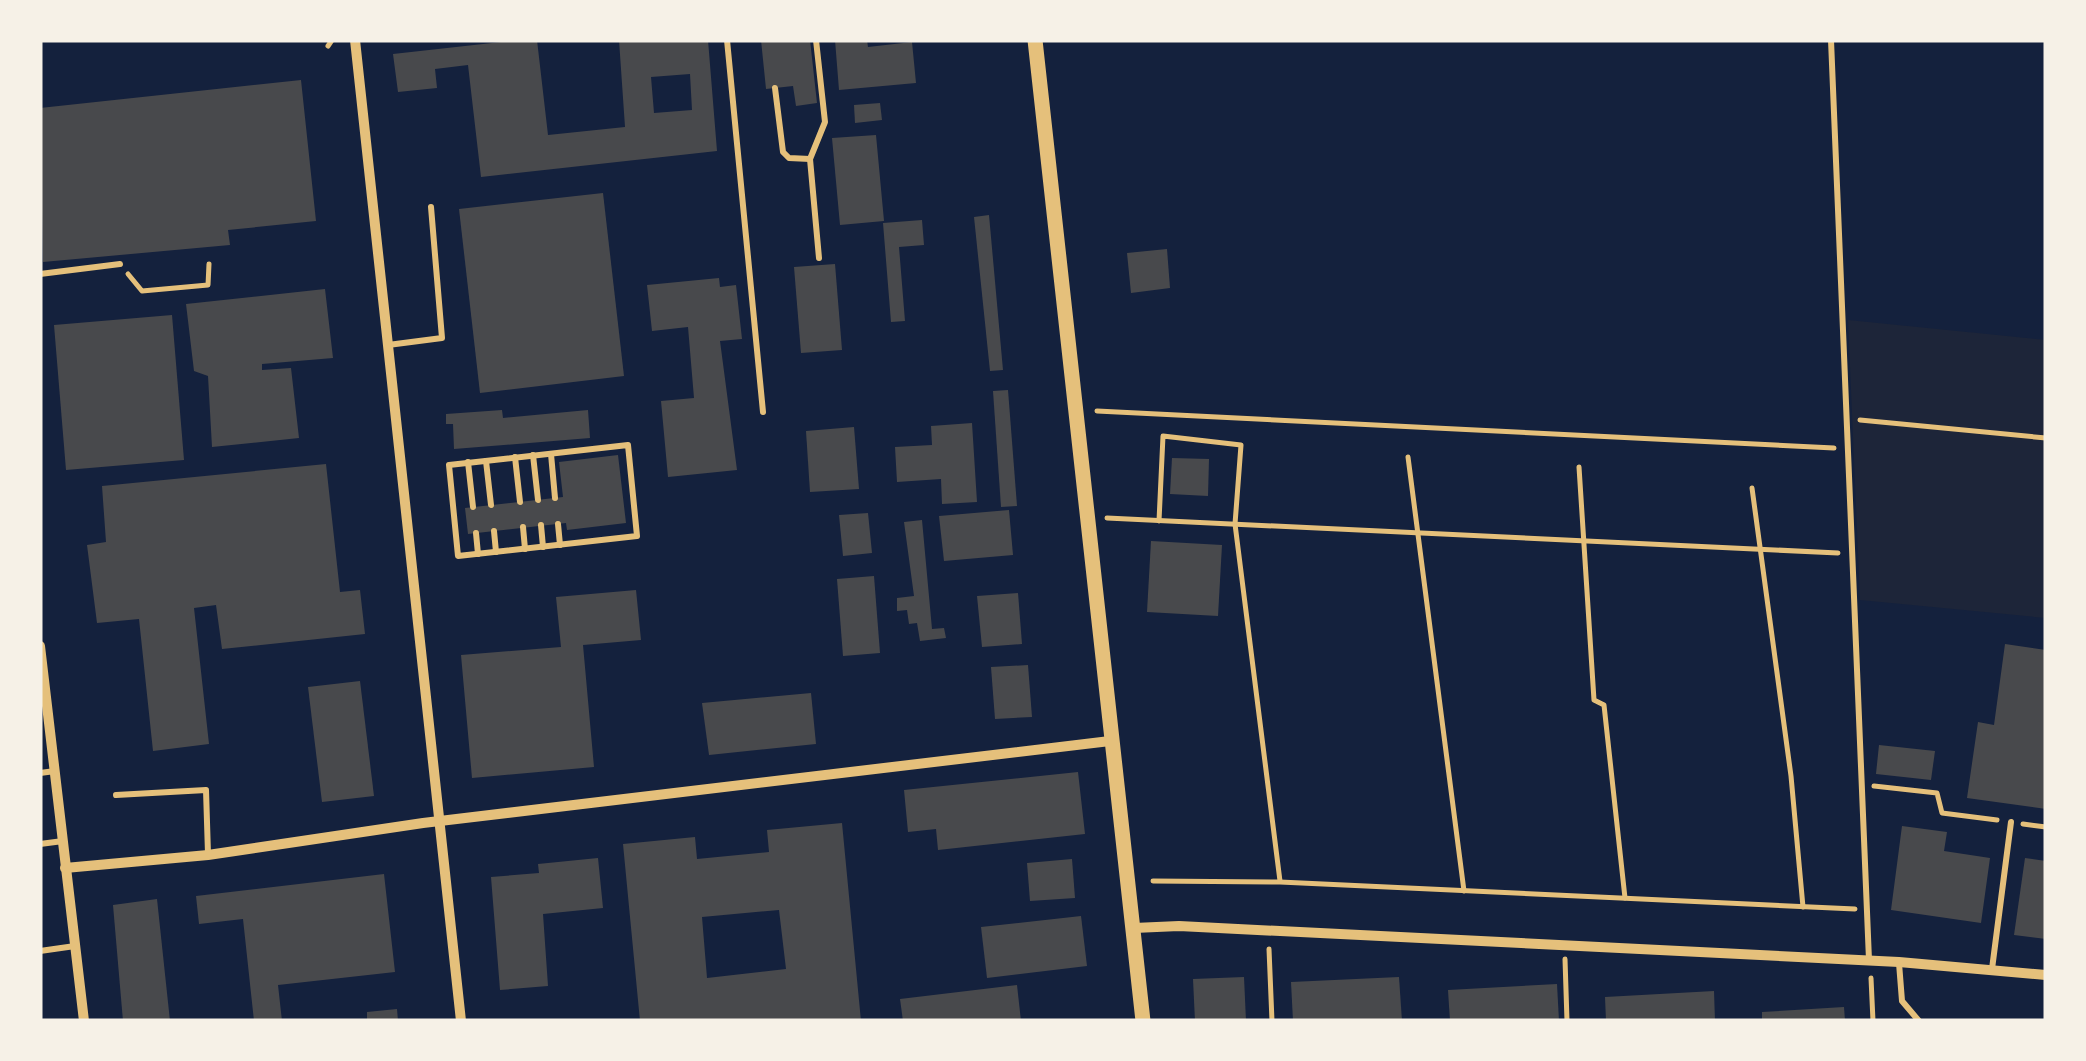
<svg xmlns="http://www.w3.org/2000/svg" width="2086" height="1061" viewBox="0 0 2086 1061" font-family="'Public Sans',sans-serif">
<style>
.green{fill:#1d2539}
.building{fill:#48494c;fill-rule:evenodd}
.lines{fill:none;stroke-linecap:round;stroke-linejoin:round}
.path{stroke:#e5c07b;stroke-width:5}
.service{stroke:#e5c07b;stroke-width:6}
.minor{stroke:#e5c07b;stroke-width:10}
.tertiary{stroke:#e5c07b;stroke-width:15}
</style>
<rect width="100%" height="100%" fill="#14213d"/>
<!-- green -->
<polygon class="green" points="1848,320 2046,340 2046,618 1860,600"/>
<!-- building -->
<g class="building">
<path d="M518,40H537L548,135L625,127L619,40H708L717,151L481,177L468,65L435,69L437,88L398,92L393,54ZM690,74L692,110L654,113L651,77Z"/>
<polygon points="761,40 810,40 817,103 796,106 793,86 766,89"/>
<polygon points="835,40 867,40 868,47 912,42 916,83 839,90"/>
<polygon points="301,80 316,221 228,230 230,245 43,262 40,108"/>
<polygon points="880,103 882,120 855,123 854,105"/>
<polygon points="876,135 884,221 840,225 832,138"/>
<polygon points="603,193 624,376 480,393 459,209"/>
<polygon points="989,215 1003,370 990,371 974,217"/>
<polygon points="922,220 924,245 899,247 905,321 891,322 883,223"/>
<polygon points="1167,249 1170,288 1131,293 1127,253"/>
<polygon points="835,264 842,350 801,353 794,267"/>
<polygon points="719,278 720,287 736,285 742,339 720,341 737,470 668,477 661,401 694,398 688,327 652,331 647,285"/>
<polygon points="325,289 333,358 262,364 262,370 291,368 299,438 212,447 208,376 194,371 186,304"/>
<polygon points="172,315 184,460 66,470 54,325"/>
<polygon points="1008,390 1017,506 1001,507 993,391"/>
<polygon points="502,410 503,418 588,410 590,438 454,449 453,424 446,424 446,414"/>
<polygon points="972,423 977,502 942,504 941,479 897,482 895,447 932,445 931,426"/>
<polygon points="854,427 859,489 810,492 806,431"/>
<polygon points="618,455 626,523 567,530 566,523 468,534 465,508 563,497 559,462"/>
<polygon points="1172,458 1209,459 1208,496 1170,494"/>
<polygon points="326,464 340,592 360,590 365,634 222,649 216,605 194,608 209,744 153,751 139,619 97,623 87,545 106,542 102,486"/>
<polygon points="1009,510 1013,555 944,561 939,516"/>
<polygon points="868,513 872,553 843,556 839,515"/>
<polygon points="922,520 932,629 944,628 946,638 920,641 917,623 909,624 907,610 897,611 897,598 914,596 904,522"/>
<polygon points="1151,541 1222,545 1218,616 1147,612"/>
<polygon points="874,576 880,653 843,656 837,579"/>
<polygon points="636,590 641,640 583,645 594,767 472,778 461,655 561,647 556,597"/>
<polygon points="1018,593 1022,644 982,647 977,596"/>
<polygon points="2005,644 2046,650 2046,809 1967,798 1978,722 1994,725"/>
<polygon points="1028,665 1032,717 995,719 991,667"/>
<polygon points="360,681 374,796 322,802 308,687"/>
<polygon points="811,693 816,744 709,755 702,703"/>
<polygon points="1879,745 1935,751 1931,780 1876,774"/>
<polygon points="1078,772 1085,834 938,850 936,829 908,832 904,790"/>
<path d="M842,823L861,1021H640L623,844L695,837L697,859L769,852L767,830ZM779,910L786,969L707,978L702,917Z"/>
<polygon points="1902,826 1947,832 1944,851 1990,858 1981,923 1891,910"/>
<polygon points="598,858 603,908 543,914 548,986 500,990 491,877 539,873 538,864"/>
<polygon points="2025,858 2046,861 2046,939 2014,935"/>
<polygon points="1072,859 1075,898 1030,901 1027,863"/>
<polygon points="384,874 395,972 278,985 282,1021 254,1021 243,919 199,924 196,896"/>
<polygon points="157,899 170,1021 123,1021 113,905"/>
<polygon points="1081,916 1087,966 987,978 981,927"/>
<polygon points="1244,977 1246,1021 1195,1021 1193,979"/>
<polygon points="1399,977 1402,1021 1293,1021 1291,982"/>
<polygon points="1557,984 1559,1021 1450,1021 1448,990"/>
<polygon points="1017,985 1021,1021 903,1021 900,999"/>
<polygon points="1714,991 1715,1021 1606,1021 1605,997"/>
<polygon points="1844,1007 1845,1021 1762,1021 1762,1012"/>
<polygon points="397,1009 398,1021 367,1021 367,1012"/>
</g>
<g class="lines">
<!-- path -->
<g class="path">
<polyline points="328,46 332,40"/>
<polyline points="128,274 142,291 208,285 209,264"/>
<polyline points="1097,411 1834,448"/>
<polyline points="1860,420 2046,438"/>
<polyline points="1408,457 1464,891"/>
<polyline points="1579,467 1594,700 1604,705 1625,898"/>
<polyline points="1752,488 1791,776 1803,907"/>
<polyline points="1107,518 1838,553"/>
<polyline points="1159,521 1163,436 1241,445 1235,524 1280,881"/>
<polyline points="1874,786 1937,793 1942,813 1997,820"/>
<polyline points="2023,824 2046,827"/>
<polyline points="1153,881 1280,882 1855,909"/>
<polyline points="1269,949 1272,1021"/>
<polyline points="1565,959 1567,1021"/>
<polyline points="1871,978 1873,1021"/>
</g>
<!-- service -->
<g class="service">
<polyline points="727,40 763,412"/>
<polyline points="816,40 825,122 810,159 819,258"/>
<polyline points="1831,40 1869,960"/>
<polyline points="775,88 783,152 789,158 810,159"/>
<polyline points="40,274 120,264"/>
<polyline points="388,345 442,338 431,207"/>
<polygon points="628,445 637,536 458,556 449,465"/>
<polyline points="551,454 555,498"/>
<polyline points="533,455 538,500"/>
<polyline points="515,457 520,502"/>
<polyline points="486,461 491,505"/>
<polyline points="468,462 473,507"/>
<polyline points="558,524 560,545"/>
<polyline points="541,525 543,547"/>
<polyline points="523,527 525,549"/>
<polyline points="494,531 496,552"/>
<polyline points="476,533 478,554"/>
<polyline points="40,773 55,771"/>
<polyline points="116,795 206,790 208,854"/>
<polyline points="40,844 63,841"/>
<polyline points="40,951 75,946"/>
<polyline points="1899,963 1902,1001 1919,1021"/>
<polyline points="1992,969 2011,822"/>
</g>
<!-- minor -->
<g class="minor">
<polyline points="355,40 461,1021"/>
<polyline points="40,646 84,1021"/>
<polyline points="65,868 208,855 423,823 1110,741"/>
<polyline points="1134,928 1179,926 1899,962 2046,975"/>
</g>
<!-- tertiary -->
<polyline class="tertiary" points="1035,40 1143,1021"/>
</g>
<!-- border -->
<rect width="2086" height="1061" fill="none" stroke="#f6f1e7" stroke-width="85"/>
</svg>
